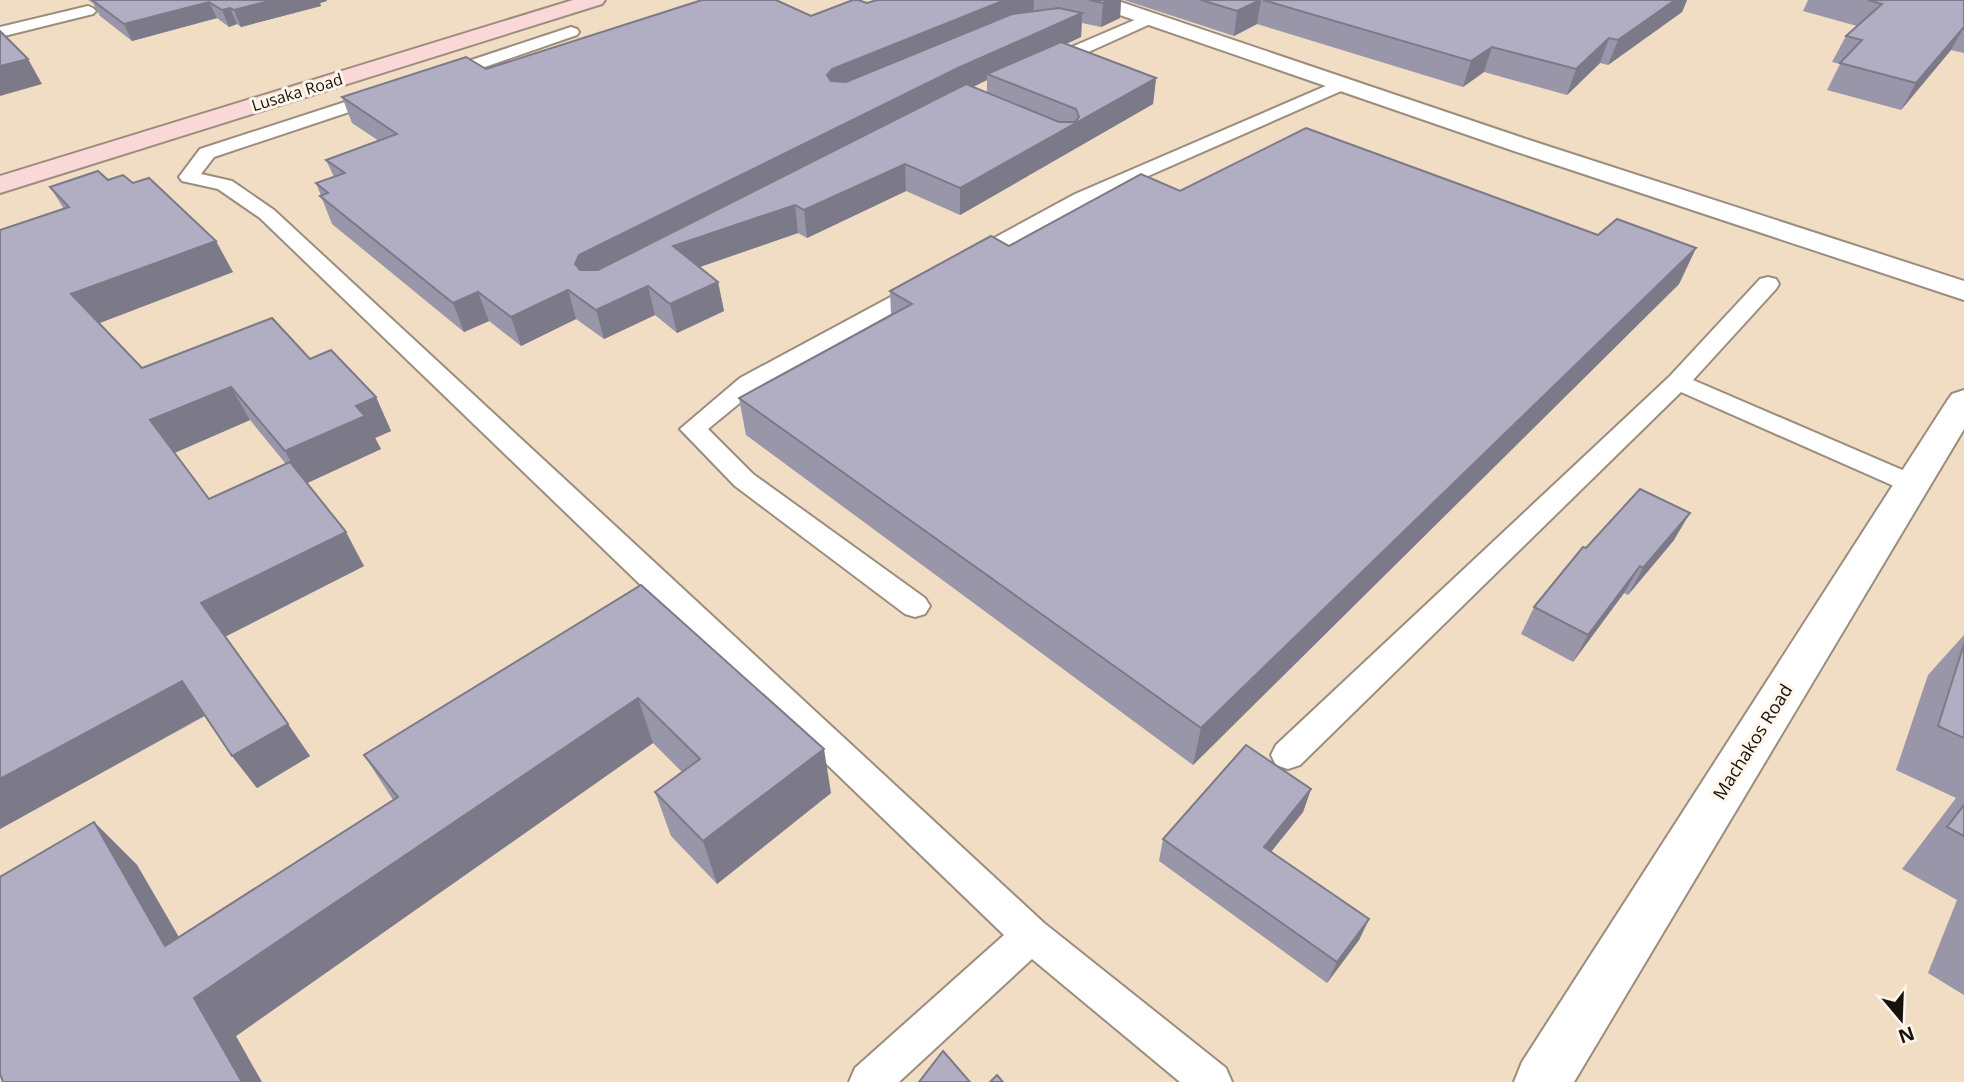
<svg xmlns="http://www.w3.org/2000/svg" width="1964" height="1082" viewBox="0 0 1964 1082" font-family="'Open Sans',sans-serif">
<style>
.built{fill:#f1dcc4}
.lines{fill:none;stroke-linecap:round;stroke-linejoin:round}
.lane-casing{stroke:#9b8d7d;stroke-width:4}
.street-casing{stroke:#9b8d7d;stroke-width:4}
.secondary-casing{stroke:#9b8d7d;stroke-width:4}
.lane{fill:#fff;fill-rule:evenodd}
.street{fill:#fff;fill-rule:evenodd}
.secondary{fill:#f9d8d7;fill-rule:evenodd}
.wall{fill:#9896a8;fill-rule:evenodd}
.shaded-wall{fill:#7c7a88}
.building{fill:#b1aec3;stroke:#7c7a88;stroke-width:2}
.labels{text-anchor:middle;stroke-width:6;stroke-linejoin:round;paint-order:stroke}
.far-street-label{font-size:16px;fill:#17120c;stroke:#fff6eb}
.street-label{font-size:18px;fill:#17120c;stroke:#fff6eb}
</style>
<rect width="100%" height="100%" fill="#f7e7d5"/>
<!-- built -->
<rect class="built" x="0" y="0" width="1964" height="1082"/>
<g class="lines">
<!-- lane casing -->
<g class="lane-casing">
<g id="lane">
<polygon points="88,6 93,8 96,11 93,14 0,37 0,27"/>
<polygon points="1151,13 1159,18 1157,21 1053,68 1047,69 1039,64 1041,60"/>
<polygon points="571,27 577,29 579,32 577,35 447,80 435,80 433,76 435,72"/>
<polygon points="1342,79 1351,84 1348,88 1089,202 977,266 961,266 958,261 961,256 1075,194"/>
<polygon points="382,90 388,91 391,95 388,99 214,157 201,174 232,181 274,210 1044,923 1226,1068 1232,1082 1180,1082 1032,959 899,1082 849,1082 855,1068 1004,935 260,218 218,189 182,181 179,177 200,149"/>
<polygon points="1768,277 1776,279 1779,284 1776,289 1693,380 1921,478 1925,484 1921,490 1912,493 1903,490 1681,392 1300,765 1288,769 1276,765 1271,755 1276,745 1669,377 1760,279"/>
<polygon points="924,279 932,281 935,286 932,291 758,388 708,429 753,474 925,598 930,606 925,614 915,617 905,614 735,486 680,429 740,378"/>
</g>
</g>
<!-- street casing -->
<g class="street-casing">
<g id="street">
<polygon points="1085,0 1115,0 1532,141 1964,281 1964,300 1514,151 1088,4"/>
<polygon points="1964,390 1964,429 1574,1082 1514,1082 1522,1062 1947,401 1952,394"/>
</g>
</g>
<!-- secondary casing -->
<g class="secondary-casing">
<polygon id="secondary" points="573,0 605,0 602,4 0,193 0,176"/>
</g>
<!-- lane -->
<use href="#lane" class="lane"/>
<!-- street -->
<use href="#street" class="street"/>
<!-- secondary -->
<use href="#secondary" class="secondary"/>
</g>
<!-- wall -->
<g class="wall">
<polygon points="88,0 326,0 327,1 320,3 321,6 241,27 237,24 229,27 217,18 132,41 100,16 93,3"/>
<path d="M877,0H1121L1120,18L1101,27L1082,23L1081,37L1066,44L1156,78L1153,104L960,215L906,191L807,238L798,233L700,267L718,282L724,311L677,333L655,315L604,339L576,319L521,346L489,321L464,332L332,224L316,183L334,177L326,160L379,141L352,123L342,97L486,69L811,16L867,3ZM987,80V92L973,87Z"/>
<polygon points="1124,0 1687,0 1682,12 1608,65 1600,63 1567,95 1484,72 1463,87 1257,24 1234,36"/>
<polygon points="1808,0 1964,0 1964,53 1951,50 1901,110 1827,90 1840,64 1832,62 1846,36 1857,26 1803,11"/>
<path d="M108,180L233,272L99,323L142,368L310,359L376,397L391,431L375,438L381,449L307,483L364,566L225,637L310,756L257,788L232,756L205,716L0,829V230L64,209L50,187ZM250,420L286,464L209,499L174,453Z"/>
<polygon points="1180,191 1696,248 1679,284 1193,765 746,435 739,398 891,315 890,291 1009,246"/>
<polygon points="1674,540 1628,595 1624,593 1573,662 1521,634 1534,607 1586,548"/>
<polygon points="641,585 831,793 717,884 671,836 655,792 682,772 653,743 236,1036 94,822 137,865 179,937 393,800 364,755"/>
<polygon points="1964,635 1964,995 1928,973 1957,900 1902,869 1956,798 1896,770 1928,675"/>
<polygon points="1311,789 1303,812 1271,852 1369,919 1359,940 1327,983 1159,861 1163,839"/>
</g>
<!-- shaded-wall -->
<g class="shaded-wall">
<polygon points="273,0 326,0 327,1 320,3 321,6 241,27 234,10"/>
<polygon points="1011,0 1034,0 1033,19 834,95 827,75 832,69 1000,2"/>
<polygon points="1109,0 1121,0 1120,18 1101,27 1103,3"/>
<polygon points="1261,0 1257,24 1234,36 1237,11"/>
<polygon points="1675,0 1687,0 1682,12 1608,65 1618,40"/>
<polygon points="209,2 217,18 132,41 124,24"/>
<polygon points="230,8 237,24 229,27 222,10"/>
<polygon points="1082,13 1081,37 994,77 987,74 987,80 958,94 583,292 575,264 579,255 958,68"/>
<polygon points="1964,27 1951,50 1901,110 1916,83"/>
<polygon points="1609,38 1600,63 1567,95 1576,69"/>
<polygon points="1492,47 1484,72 1463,87 1471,61"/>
<polygon points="28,59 42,84 0,96 0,66"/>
<polygon points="1156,78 1153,104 960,215 960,188"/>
<polygon points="905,164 906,191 807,238 804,210"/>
<polygon points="795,205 798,233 679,274 673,246"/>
<polygon points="216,241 233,272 92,326 71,294"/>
<polygon points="1696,248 1679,284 1193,765 1201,728"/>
<polygon points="718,282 724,311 677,333 670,304"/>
<polygon points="648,286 655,315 604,339 596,310"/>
<polygon points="568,290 576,319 521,346 511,317"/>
<polygon points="478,292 489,321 464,332 453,303"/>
<polygon points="231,387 250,420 172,454 150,420"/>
<polygon points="376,397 391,431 375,438 381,449 303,485 285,451 356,406"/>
<polygon points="1690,513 1674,540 1628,595 1643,568"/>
<polygon points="346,532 364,566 224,637 201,603"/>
<polygon points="1640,566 1624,593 1573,662 1588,635"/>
<polygon points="182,681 207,714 0,829 0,779"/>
<polygon points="638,698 653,743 236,1036 262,1082 242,1082 194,998"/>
<polygon points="288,724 310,756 257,788 232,756"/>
<polygon points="824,749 831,793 717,884 703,841"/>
<polygon points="1311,789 1303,812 1257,869 1264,847"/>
<polygon points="94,822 137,865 207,986 165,946"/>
<polygon points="1369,919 1359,940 1327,983 1337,962"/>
</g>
<!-- building -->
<g class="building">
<polygon points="92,0 273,0 234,10 230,8 222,10 209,2 124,24"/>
<polygon points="702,0 776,0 811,16 853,0 858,0 867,3 877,0 1011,0 1000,2 832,69 827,75 831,81 846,82 1012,14 1059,8 1082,13 958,68 579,255 575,264 580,270 598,270 966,84 1059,122 1075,122 1079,117 1076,109 987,74 1061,42 1156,78 960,188 905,164 804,210 795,205 673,246 718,282 670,304 648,286 596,310 568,290 511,317 478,292 453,303 320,196 328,193 316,183 345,173 326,160 397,134 342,97 466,57 486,69"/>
<polygon points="1089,0 1109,0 1103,3"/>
<polygon points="1201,0 1260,0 1237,11"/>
<polygon points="1263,0 1675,0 1618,40 1609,38 1576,69 1492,47 1471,61"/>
<polygon points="1868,0 1964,0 1964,27 1916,83 1840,63 1862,40 1846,36 1882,4"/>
<polygon points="0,31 28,59 0,66"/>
<polygon points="1306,128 1598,235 1617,219 1696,248 1201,728 739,398 912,304 890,291 991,236 1009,246 1141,174 1180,191"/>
<polygon points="98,171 108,180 123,175 133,183 149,178 216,241 71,294 142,368 272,318 310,359 331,350 376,397 356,406 365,416 285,451 231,387 150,420 209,499 290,462 346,532 201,603 288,724 232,756 182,681 0,779 0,230 69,207 50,187"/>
<polygon points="1640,489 1690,513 1643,568 1640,566 1588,635 1534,607 1583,547 1586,548"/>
<polygon points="641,585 824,749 703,841 655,792 700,759 638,698 194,998 242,1082 3,1082 0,1074 0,877 94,822 165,946 398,797 364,755"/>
<polygon points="1964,644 1964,738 1938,726"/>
<polygon points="1246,745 1311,789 1264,847 1369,919 1337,962 1163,839"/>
<polygon points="1964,805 1964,836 1947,827"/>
<polygon points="943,1051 970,1082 919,1082"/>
<polygon points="997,1075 1003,1082 990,1082"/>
</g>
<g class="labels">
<!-- far-street labels -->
<g class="far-street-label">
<text transform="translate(297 92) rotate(-17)" y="6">Lusaka Road</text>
</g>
<!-- street labels -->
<g class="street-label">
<text transform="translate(1753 742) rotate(-58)" y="6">Machakos Road</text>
</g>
</g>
<!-- north arrow -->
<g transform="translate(1901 1019) rotate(161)" stroke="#fff6eb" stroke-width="5" paint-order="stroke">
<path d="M0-5L12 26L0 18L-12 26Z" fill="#17120c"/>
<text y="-10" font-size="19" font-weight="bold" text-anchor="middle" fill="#17120c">N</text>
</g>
</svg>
